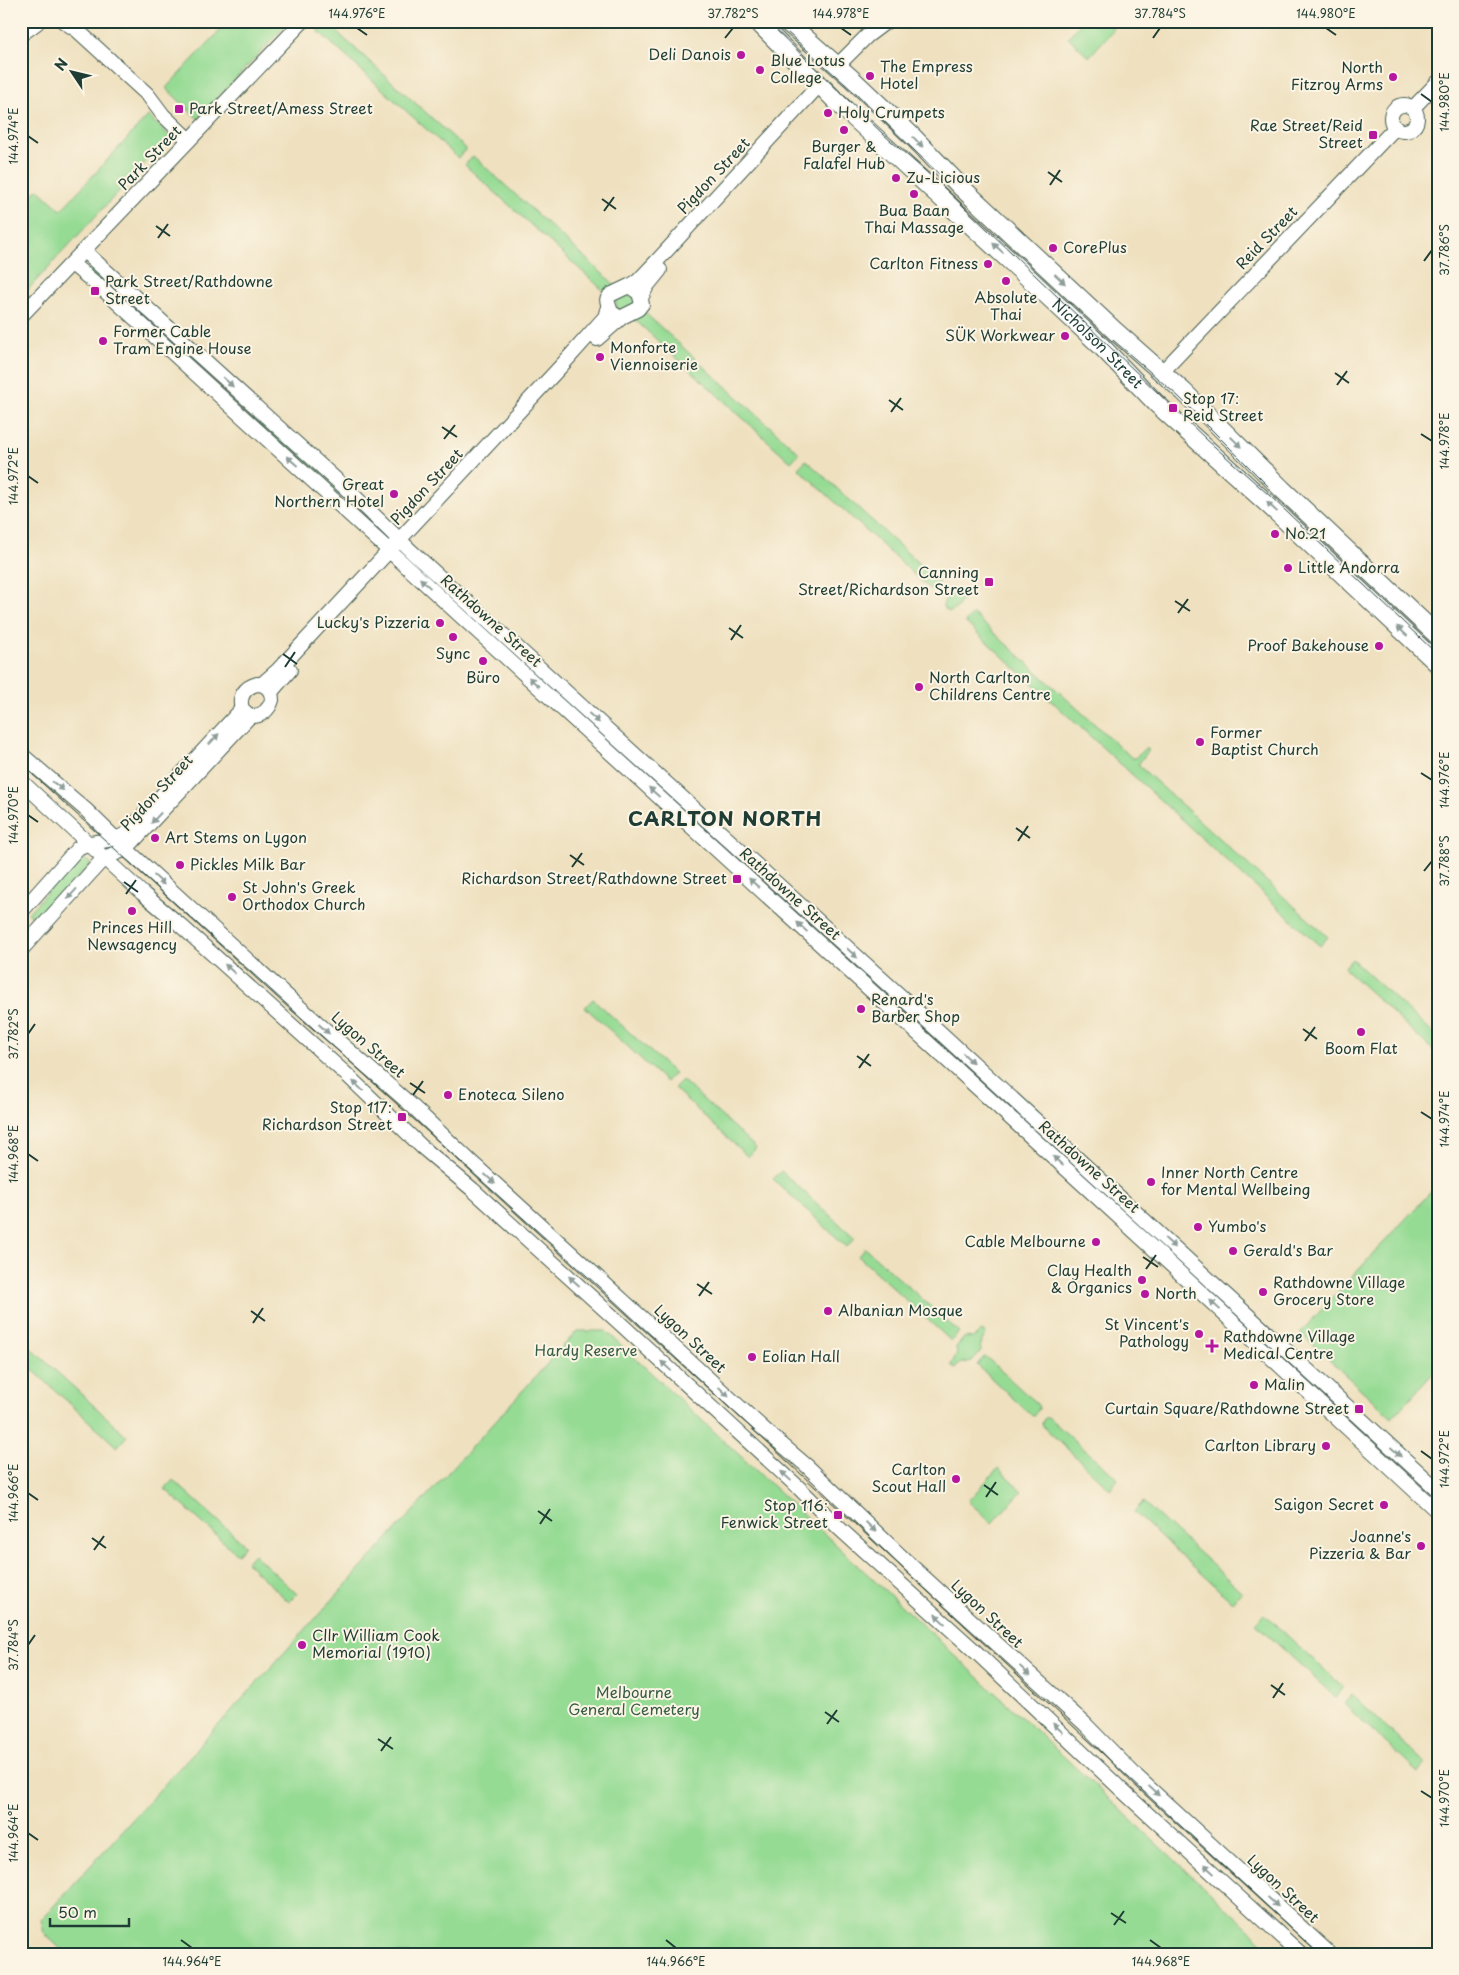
<svg xmlns="http://www.w3.org/2000/svg" width="1459" height="1975" viewBox="0 0 1459 1975" font-family="'Playpen Sans',sans-serif">
<style>
.green{fill:#96db94;stroke:#5a8c64}
.lines{fill:none;stroke-linecap:round;stroke-linejoin:round}
.minor-casing{stroke:#3e5649;stroke-width:16}
.major-casing{stroke:#3e5649;stroke-width:20}
.minor{stroke:#fff;stroke-width:14}
.major{stroke:#fff;stroke-width:18}
.tram{stroke:#1f3d34;stroke-width:1}
.oneway{fill:#8f9e9a}
.ticks{fill:none;stroke:#1f3d34;stroke-width:2}
.poi-dot{fill:#b5179e;stroke:#fcf5e5;stroke-width:2}
.labels{text-anchor:middle;stroke-width:4;stroke-linejoin:round;paint-order:stroke}
.poi-label{font-size:15px;fill:#1f3d34;stroke:#fcf5e5;text-anchor:start}
.street-label{font-size:15px;fill:#1f3d34;stroke:#fcf5e5}
.park-label{font-size:15px;fill:#375d47;stroke:#fcf5e5}
.district-label{font-size:20px;font-weight:bold;letter-spacing:1px;fill:#1f3d34;stroke:#fcf5e5}
.neatline{fill:none;stroke:#1f3d34;stroke-width:2}
.ticks-label{font-size:12px;text-anchor:middle;fill:#1f3d34}
</style>
<rect width="100%" height="100%" fill="#fcf5e5"/>
<filter id="ink" filterUnits="userSpaceOnUse"><feTurbulence type="fractalNoise" baseFrequency=".02" numOctaves="2"/><feDisplacementMap in="SourceGraphic" scale="10" xChannelSelector="R" yChannelSelector="G"/><feConvolveMatrix kernelMatrix="1 2 1 2 8 2 1 2 1" color-interpolation-filters="sRGB"/></filter>
<filter id="wash" filterUnits="userSpaceOnUse"><feTurbulence type="fractalNoise" baseFrequency=".0096" numOctaves="4" result="noise"/><feDisplacementMap in="SourceGraphic" scale="20" xChannelSelector="R" yChannelSelector="G"/><feGaussianBlur stdDeviation="1.12" result="paint"/><feColorMatrix in="noise" values="0 0 0 0 0 0 0 0 0 0 0 0 0 0 0 0 0 1.4 0 .05"/><feComposite in="paint" operator="in"/></filter>
<g filter="url(#wash)">
<rect width="100%" height="100%" fill="#efe1c0"/>
<!-- green -->
<g class="green">
<polygon points="229,21 290,21 198,119 166,88"/>
<polygon points="1083,21 1105,21 1114,29 1089,57 1068,37"/>
<polygon points="326,22 466,149 458,158 317,30"/>
<polygon points="148,116 170,136 21,297 21,207 38,189 61,210"/>
<polygon points="473,156 615,285 615,286 605,292 465,165"/>
<polygon points="94,266 196,358 190,365 88,273"/>
<polygon points="627,292 635,299 634,304 622,312 618,310 615,299"/>
<polygon points="644,312 799,453 791,462 634,319"/>
<polygon points="247,403 344,492 338,499 241,410"/>
<polygon points="806,460 939,582 931,590 798,468"/>
<polygon points="1438,492 1438,525 1432,525 1432,512"/>
<path d="M956,591L961,597C961,604 956,611 949,612L943,607C944,599 948,594 956,591Z"/>
<polygon points="973,614 1132,758 1135,758 1145,748 1149,750 1139,763 1139,766 1328,937 1320,946 965,622"/>
<polygon points="736,850 877,978 869,986 730,857"/>
<polygon points="80,855 91,864 38,922 28,913"/>
<polygon points="1352,959 1438,1038 1438,1055 1344,968"/>
<polygon points="593,999 674,1073 666,1082 585,1007"/>
<polygon points="920,1019 994,1089 990,1093 915,1024"/>
<polygon points="682,1080 756,1148 748,1157 674,1088"/>
<polygon points="1004,1095 1106,1188 1100,1195 998,1102"/>
<polygon points="781,1171 855,1238 847,1247 773,1179"/>
<polygon points="1438,1184 1438,1368 1392,1418 1300,1333"/>
<polygon points="865,1248 959,1332 951,1341 858,1256"/>
<polygon points="577,1331 606,1331 1276,1954 66,1954 44,1933 41,1920"/>
<polygon points="982,1331 986,1334 980,1344 981,1351 972,1361 960,1364 955,1368 951,1365 957,1354 956,1347 965,1337 973,1338"/>
<polygon points="21,1339 127,1436 117,1447 21,1359"/>
<polygon points="1280,1350 1372,1435 1366,1441 1274,1356"/>
<polygon points="985,1356 1038,1405 1039,1409 1034,1415 1030,1414 977,1365"/>
<polygon points="1048,1417 1118,1479 1110,1489 1043,1426 1042,1423 1044,1419"/>
<polygon points="998,1468 1022,1491 992,1523 968,1501"/>
<polygon points="173,1480 245,1545 237,1554 165,1489"/>
<polygon points="1143,1502 1242,1592 1232,1602 1134,1512"/>
<polygon points="254,1554 297,1594 289,1602 246,1562"/>
<polygon points="1264,1614 1343,1687 1335,1697 1255,1623"/>
<polygon points="1352,1695 1426,1764 1418,1773 1344,1704"/>
</g>
</g>
<g filter="url(#ink)">
<g class="lines">
<!-- minor casing -->
<g class="minor-casing">
<g id="minor">
<polyline points="63,21 77,30 148,95 163,115 189,140"/>
<polyline points="837,66 867,36 887,21"/>
<circle cx="1404" cy="118" r="13"/>
<polyline points="1413,108 1438,82"/>
<polyline points="84,251 352,494 412,552 907,1002 1438,1490"/>
<polyline points="72,264 106,292 1155,1250 1438,1512"/>
<polygon points="629,286 639,293 642,304 638,309 620,318 611,312 607,300 610,295"/>
<polyline points="628,287 638,281 656,262 820,84"/>
<polyline points="641,298 647,286 660,270"/>
<polyline points="21,316 303,21"/>
<polyline points="597,339 621,318"/>
<polyline points="1162,372 1395,128"/>
<path d="M257,684C267,684 272,691 272,700C269,710 261,717 250,716L242,709C238,697 245,687 257,684Z"/>
<polyline points="262,684 278,670 563,364 605,317 608,307"/>
<polyline points="271,692 290,670"/>
<polyline points="21,754 86,810 126,849 288,997 410,1104 469,1160 767,1432 807,1466 907,1562 1085,1724 1135,1775 1330,1954"/>
<polyline points="21,781 142,893 179,924 347,1075 422,1147 472,1189 623,1326 799,1488 840,1529 976,1652 1127,1795 1301,1954"/>
<path d="M21,912L78,848C93,839 111,843 126,834L242,709"/>
<polyline points="21,950 104,858 126,849 250,716"/>
</g>
</g>
<!-- major casing -->
<g class="major-casing">
<g id="major">
<path id="s1" d="M757,21L837,102L1020,270L1101,346L1157,404L1270,506L1438,664"/>
<polyline points="786,21 852,79 913,137 961,187 1115,331 1184,392 1282,489 1438,636"/>
<polyline points="21,32 36,21"/>
</g>
</g>
<!-- minor -->
<use href="#minor" class="minor"/>
<!-- major -->
<use href="#major" class="major"/>
<!-- tram -->
<g class="tram">
<polyline points="767,21 883,134 939,183 1206,439 1269,495 1438,655"/>
<polyline points="788,33 854,92 945,180"/>
<polyline points="1113,340 1178,396 1268,486"/>
<polyline points="21,764 597,1285 1319,1954"/>
</g>
</g>
<!-- one-way arrows -->
<defs><path id="oneway-solid" d="M-6-.8H1V-3.2L6.5 0L1 3.2V.8H-6Z" transform="scale(1.25)"/></defs>
<g class="oneway">
<use href="#oneway-solid" transform="translate(918 142) rotate(46)"/>
<use href="#oneway-solid" transform="translate(998 248) rotate(-137)"/>
<use href="#oneway-solid" transform="translate(1060 279) rotate(43)"/>
<use href="#oneway-solid" transform="translate(228 382) rotate(42)"/>
<use href="#oneway-solid" transform="translate(1236 442) rotate(45)"/>
<use href="#oneway-solid" transform="translate(292 461) rotate(-138)"/>
<use href="#oneway-solid" transform="translate(1272 507) rotate(-137)"/>
<use href="#oneway-solid" transform="translate(425 583) rotate(-137)"/>
<use href="#oneway-solid" transform="translate(1402 631) rotate(-137)"/>
<use href="#oneway-solid" transform="translate(534 682) rotate(-138)"/>
<use href="#oneway-solid" transform="translate(594 718) rotate(42)"/>
<use href="#oneway-solid" transform="translate(214 739) rotate(-47)"/>
<use href="#oneway-solid" transform="translate(58 786) rotate(38)"/>
<use href="#oneway-solid" transform="translate(654 792) rotate(-138)"/>
<use href="#oneway-solid" transform="translate(156 818) rotate(133)"/>
<use href="#oneway-solid" transform="translate(159 880) rotate(43)"/>
<use href="#oneway-solid" transform="translate(754 883) rotate(-138)"/>
<use href="#oneway-solid" transform="translate(72 894) rotate(132)"/>
<use href="#oneway-solid" transform="translate(802 927) rotate(-137)"/>
<use href="#oneway-solid" transform="translate(852 953) rotate(42)"/>
<use href="#oneway-solid" transform="translate(230 969) rotate(-138)"/>
<use href="#oneway-solid" transform="translate(324 1029) rotate(42)"/>
<use href="#oneway-solid" transform="translate(968 1058) rotate(43)"/>
<use href="#oneway-solid" transform="translate(358 1086) rotate(-137)"/>
<use href="#oneway-solid" transform="translate(1058 1161) rotate(-137)"/>
<use href="#oneway-solid" transform="translate(490 1179) rotate(42)"/>
<use href="#oneway-solid" transform="translate(1170 1243) rotate(42)"/>
<use href="#oneway-solid" transform="translate(574 1281) rotate(-138)"/>
<use href="#oneway-solid" transform="translate(1215 1305) rotate(-137)"/>
<use href="#oneway-solid" transform="translate(666 1366) rotate(-137)"/>
<use href="#oneway-solid" transform="translate(724 1392) rotate(43)"/>
<use href="#oneway-solid" transform="translate(1396 1452) rotate(42)"/>
<use href="#oneway-solid" transform="translate(786 1476) rotate(-137)"/>
<use href="#oneway-solid" transform="translate(871 1527) rotate(44)"/>
<use href="#oneway-solid" transform="translate(940 1619) rotate(-137)"/>
<use href="#oneway-solid" transform="translate(1025 1671) rotate(43)"/>
<use href="#oneway-solid" transform="translate(1058 1728) rotate(-137)"/>
<use href="#oneway-solid" transform="translate(1154 1791) rotate(43)"/>
<use href="#oneway-solid" transform="translate(1209 1869) rotate(-137)"/>
<use href="#oneway-solid" transform="translate(1273 1902) rotate(43)"/>
</g>
</g>
<!-- ticks -->
<path class="ticks" d="M357,28L367,35M841,28L851,35M1326,28L1336,35M725,38L733,28M1153,38L1160,28M1421,94L1432,102M28,136L38,143M1048,172L1062,182M1050,185L1060,170M602,199L616,209M604,211L614,197M156,226L170,236M158,238L168,224M1424,261L1432,250M1335,373L1349,383M1337,385L1347,371M889,400L903,410M891,412L901,398M442,427L457,437M1421,434L1432,441M444,439L455,425M28,476L38,483M1175,601L1190,611M1178,613L1188,599M729,628L743,638M731,640L741,625M283,654L297,664M285,667L295,652M1421,773L1432,780M28,815L38,822M1016,828L1030,838M1018,841L1028,826M570,855L584,865M572,867L582,853M1424,871L1432,861M124,882L138,892M126,894L136,880M1303,1029L1317,1039M28,1034L35,1024M1305,1041L1315,1027M857,1056L871,1066M859,1068L869,1054M410,1083L425,1093M413,1095L423,1081M1421,1112L1432,1119M28,1154L38,1161M1143,1257L1158,1267M1146,1269L1156,1255M697,1284L712,1294M699,1296L709,1282M251,1311L265,1321M253,1323L263,1308M1421,1451L1432,1459M984,1485L998,1495M28,1493L38,1500M986,1497L996,1482M538,1511L552,1521M540,1524L550,1509M92,1538L106,1548M94,1550L104,1536M28,1645L35,1635M1271,1685L1285,1695M1273,1698L1283,1683M825,1712L839,1722M827,1724L837,1710M378,1739L393,1749M381,1751L391,1737M1421,1791L1432,1798M28,1833L38,1840M1111,1913L1126,1923M1114,1925L1124,1911M181,1940L192,1948M666,1940L676,1948M1150,1940L1161,1948"/>
<!-- markers -->
<g class="poi-dot">
<circle cx="741" cy="55" r="5"/>
<circle cx="760" cy="70" r="5"/>
<circle cx="870" cy="76" r="5"/>
<circle cx="1393" cy="77" r="5"/>
<rect x="174" y="104" width="10" height="10" rx="2.5"/>
<circle cx="828" cy="113" r="5"/>
<circle cx="844" cy="130" r="5"/>
<rect x="1368" y="130" width="10" height="10" rx="2.5"/>
<circle cx="896" cy="178" r="5"/>
<circle cx="914" cy="194" r="5"/>
<circle cx="1053" cy="248" r="5"/>
<circle cx="988" cy="264" r="5"/>
<circle cx="1006" cy="281" r="5"/>
<rect x="90" y="286" width="10" height="10" rx="2.5"/>
<circle cx="1065" cy="336" r="5"/>
<circle cx="103" cy="341" r="5"/>
<circle cx="600" cy="357" r="5"/>
<rect x="1168" y="403" width="10" height="10" rx="2.5"/>
<circle cx="394" cy="494" r="5"/>
<circle cx="1275" cy="534" r="5"/>
<circle cx="1288" cy="568" r="5"/>
<rect x="984" y="577" width="10" height="10" rx="2.5"/>
<circle cx="440" cy="623" r="5"/>
<circle cx="453" cy="637" r="5"/>
<circle cx="1379" cy="646" r="5"/>
<circle cx="483" cy="661" r="5"/>
<circle cx="919" cy="687" r="5"/>
<circle cx="1200" cy="742" r="5"/>
<circle cx="155" cy="838" r="5"/>
<circle cx="180" cy="865" r="5"/>
<rect x="732" y="874" width="10" height="10" rx="2.5"/>
<circle cx="232" cy="897" r="5"/>
<circle cx="132" cy="911" r="5"/>
<circle cx="861" cy="1009" r="5"/>
<circle cx="1361" cy="1032" r="5"/>
<circle cx="448" cy="1095" r="5"/>
<rect x="397" y="1112" width="10" height="10" rx="2.5"/>
<circle cx="1151" cy="1182" r="5"/>
<circle cx="1198" cy="1227" r="5"/>
<circle cx="1096" cy="1242" r="5"/>
<circle cx="1233" cy="1251" r="5"/>
<circle cx="1142" cy="1280" r="5"/>
<circle cx="1263" cy="1292" r="5"/>
<circle cx="1145" cy="1294" r="5"/>
<circle cx="828" cy="1311" r="5"/>
<circle cx="1199" cy="1334" r="5"/>
<path d="M1209.5 1338.5h5v5h5v5h-5v5h-5v-5h-5v-5h5z"/>
<circle cx="752" cy="1357" r="5"/>
<circle cx="1254" cy="1385" r="5"/>
<rect x="1354" y="1404" width="10" height="10" rx="2.5"/>
<circle cx="1326" cy="1446" r="5"/>
<circle cx="956" cy="1479" r="5"/>
<circle cx="1384" cy="1505" r="5"/>
<rect x="833" y="1510" width="10" height="10" rx="2.5"/>
<circle cx="1421" cy="1546" r="5"/>
<circle cx="302" cy="1645" r="5"/>
</g>
<g class="labels">
<!-- poi labels -->
<g class="poi-label">
<text x="731" y="60" text-anchor="end">Deli Danois</text>
<text x="770" y="66">Blue Lotus<tspan x="770" dy="17">College</tspan></text>
<text x="880" y="72">The Empress<tspan x="880" dy="17">Hotel</tspan></text>
<text x="1383" y="73" text-anchor="end">North<tspan x="1383" dy="17">Fitzroy Arms</tspan></text>
<text x="189" y="114">Park Street/Amess Street</text>
<text x="838" y="118">Holy Crumpets</text>
<text x="1363" y="131" text-anchor="end">Rae Street/Reid<tspan x="1363" dy="17">Street</tspan></text>
<text x="844" y="152" text-anchor="middle">Burger &amp;<tspan x="844" dy="17">Falafel Hub</tspan></text>
<text x="906" y="183">Zu-Licious</text>
<text x="914" y="216" text-anchor="middle">Bua Baan<tspan x="914" dy="17">Thai Massage</tspan></text>
<text x="1063" y="253">CorePlus</text>
<text x="978" y="269" text-anchor="end">Carlton Fitness</text>
<text x="105" y="287">Park Street/Rathdowne<tspan x="105" dy="17">Street</tspan></text>
<text x="1006" y="303" text-anchor="middle">Absolute<tspan x="1006" dy="17">Thai</tspan></text>
<text x="113" y="337">Former Cable<tspan x="113" dy="17">Tram Engine House</tspan></text>
<text x="1055" y="341" text-anchor="end">SÜK Workwear</text>
<text x="610" y="353">Monforte<tspan x="610" dy="17">Viennoiserie</tspan></text>
<text x="1183" y="404">Stop 17:<tspan x="1183" dy="17">Reid Street</tspan></text>
<text x="384" y="490" text-anchor="end">Great<tspan x="384" dy="17">Northern Hotel</tspan></text>
<text x="1285" y="539">No.21</text>
<text x="1298" y="573">Little Andorra</text>
<text x="979" y="578" text-anchor="end">Canning<tspan x="979" dy="17">Street/Richardson Street</tspan></text>
<text x="430" y="628" text-anchor="end">Lucky's Pizzeria</text>
<text x="1369" y="651" text-anchor="end">Proof Bakehouse</text>
<text x="453" y="659" text-anchor="middle">Sync</text>
<text x="483" y="683" text-anchor="middle">Büro</text>
<text x="929" y="683">North Carlton<tspan x="929" dy="17">Childrens Centre</tspan></text>
<text x="1210" y="738">Former<tspan x="1210" dy="17">Baptist Church</tspan></text>
<text x="165" y="843">Art Stems on Lygon</text>
<text x="190" y="870">Pickles Milk Bar</text>
<text x="727" y="884" text-anchor="end">Richardson Street/Rathdowne Street</text>
<text x="242" y="893">St John's Greek<tspan x="242" dy="17">Orthodox Church</tspan></text>
<text x="132" y="933" text-anchor="middle">Princes Hill<tspan x="132" dy="17">Newsagency</tspan></text>
<text x="871" y="1005">Renard's<tspan x="871" dy="17">Barber Shop</tspan></text>
<text x="1361" y="1054" text-anchor="middle">Boom Flat</text>
<text x="458" y="1100">Enoteca Sileno</text>
<text x="392" y="1113" text-anchor="end">Stop 117:<tspan x="392" dy="17">Richardson Street</tspan></text>
<text x="1161" y="1178">Inner North Centre<tspan x="1161" dy="17">for Mental Wellbeing</tspan></text>
<text x="1208" y="1232">Yumbo's</text>
<text x="1086" y="1247" text-anchor="end">Cable Melbourne</text>
<text x="1243" y="1256">Gerald's Bar</text>
<text x="1132" y="1276" text-anchor="end">Clay Health<tspan x="1132" dy="17">&amp; Organics</tspan></text>
<text x="1273" y="1288">Rathdowne Village<tspan x="1273" dy="17">Grocery Store</tspan></text>
<text x="1155" y="1299">North</text>
<text x="838" y="1316">Albanian Mosque</text>
<text x="1189" y="1330" text-anchor="end">St Vincent's<tspan x="1189" dy="17">Pathology</tspan></text>
<text x="1223" y="1342">Rathdowne Village<tspan x="1223" dy="17">Medical Centre</tspan></text>
<text x="762" y="1362">Eolian Hall</text>
<text x="1264" y="1390">Malin</text>
<text x="1349" y="1414" text-anchor="end">Curtain Square/Rathdowne Street</text>
<text x="1316" y="1451" text-anchor="end">Carlton Library</text>
<text x="946" y="1475" text-anchor="end">Carlton<tspan x="946" dy="17">Scout Hall</tspan></text>
<text x="1374" y="1510" text-anchor="end">Saigon Secret</text>
<text x="828" y="1511" text-anchor="end">Stop 116:<tspan x="828" dy="17">Fenwick Street</tspan></text>
<text x="1411" y="1542" text-anchor="end">Joanne's<tspan x="1411" dy="17">Pizzeria &amp; Bar</tspan></text>
<text x="312" y="1641">Cllr William Cook<tspan x="312" dy="17">Memorial (1910)</tspan></text>
</g>
<!-- street labels -->
<g class="street-label">
<text transform="translate(150 158) rotate(-46)" y="5">Park Street</text>
<text transform="translate(714 176) rotate(-47)" y="5">Pigdon Street</text>
<text transform="translate(1267 238) rotate(-46)" y="5">Reid Street</text>
<text dy="5" stroke="none"><textPath href="#s1" startOffset="469">Nicholson Street</textPath></text>
<text transform="translate(427 487) rotate(-47)" y="5">Pigdon Street</text>
<text transform="translate(491 621) rotate(42)" y="5">Rathdowne Street</text>
<text transform="translate(157 793) rotate(-47)" y="5">Pigdon Street</text>
<text transform="translate(790 894) rotate(42)" y="5">Rathdowne Street</text>
<text transform="translate(368 1045) rotate(41)" y="5">Lygon Street</text>
<text transform="translate(1089 1167) rotate(42)" y="5">Rathdowne Street</text>
<text transform="translate(690 1339) rotate(43)" y="5">Lygon Street</text>
<text transform="translate(987 1614) rotate(43)" y="5">Lygon Street</text>
<text transform="translate(1283 1889) rotate(43)" y="5">Lygon Street</text>
</g>
<!-- park labels -->
<g class="park-label">
<text x="586" y="1356">Hardy Reserve</text>
<text x="634" y="1698">Melbourne<tspan x="634" dy="17">General Cemetery</tspan></text>
</g>
<!-- district labels -->
<g class="district-label">
<text x="725" y="826">CARLTON NORTH</text>
</g>
</g>
<!-- margin -->
<rect width="1459" height="1975" fill="none" stroke="#fcf5e5" stroke-width="55"/>
<!-- north arrow -->
<g transform="translate(72 72) rotate(305)" stroke="#fcf5e5" stroke-width="4" paint-order="stroke">
<path d="M0-4L9 19L0 12L-9 19Z" fill="#1f3d34"/>
<text y="-8" font-size="14" font-weight="bold" text-anchor="middle" fill="#1f3d34">N</text>
</g>
<!-- scale -->
<path d="M50 1918v8h79v-8" fill="none" stroke="#1f3d34" stroke-width="2.5"/>
<text x="58" y="1918" font-size="15" fill="#1f3d34" stroke="#fcf5e5" stroke-width="4" paint-order="stroke">50 m</text>
<rect x="28" y="28" width="1404" height="1920" class="neatline"/>
<g class="ticks-label">
<text x="357" y="18">144.976°E</text>
<text x="733" y="18">37.782°S</text>
<text x="841" y="18">144.978°E</text>
<text x="1160" y="18">37.784°S</text>
<text x="1326" y="18">144.980°E</text>
<text transform="translate(1445 102) rotate(-90)" y="4">144.980°E</text>
<text transform="translate(14 136) rotate(-90)" y="4">144.974°E</text>
<text transform="translate(1445 250) rotate(-90)" y="4">37.786°S</text>
<text transform="translate(1445 441) rotate(-90)" y="4">144.978°E</text>
<text transform="translate(14 476) rotate(-90)" y="4">144.972°E</text>
<text transform="translate(1445 780) rotate(-90)" y="4">144.976°E</text>
<text transform="translate(14 815) rotate(-90)" y="4">144.970°E</text>
<text transform="translate(1445 861) rotate(-90)" y="4">37.788°S</text>
<text transform="translate(14 1034) rotate(-90)" y="4">37.782°S</text>
<text transform="translate(1445 1119) rotate(-90)" y="4">144.974°E</text>
<text transform="translate(14 1154) rotate(-90)" y="4">144.968°E</text>
<text transform="translate(1445 1459) rotate(-90)" y="4">144.972°E</text>
<text transform="translate(14 1493) rotate(-90)" y="4">144.966°E</text>
<text transform="translate(14 1645) rotate(-90)" y="4">37.784°S</text>
<text transform="translate(1445 1798) rotate(-90)" y="4">144.970°E</text>
<text transform="translate(14 1833) rotate(-90)" y="4">144.964°E</text>
<text x="192" y="1966">144.964°E</text>
<text x="676" y="1966">144.966°E</text>
<text x="1161" y="1966">144.968°E</text>
</g>
</svg>
